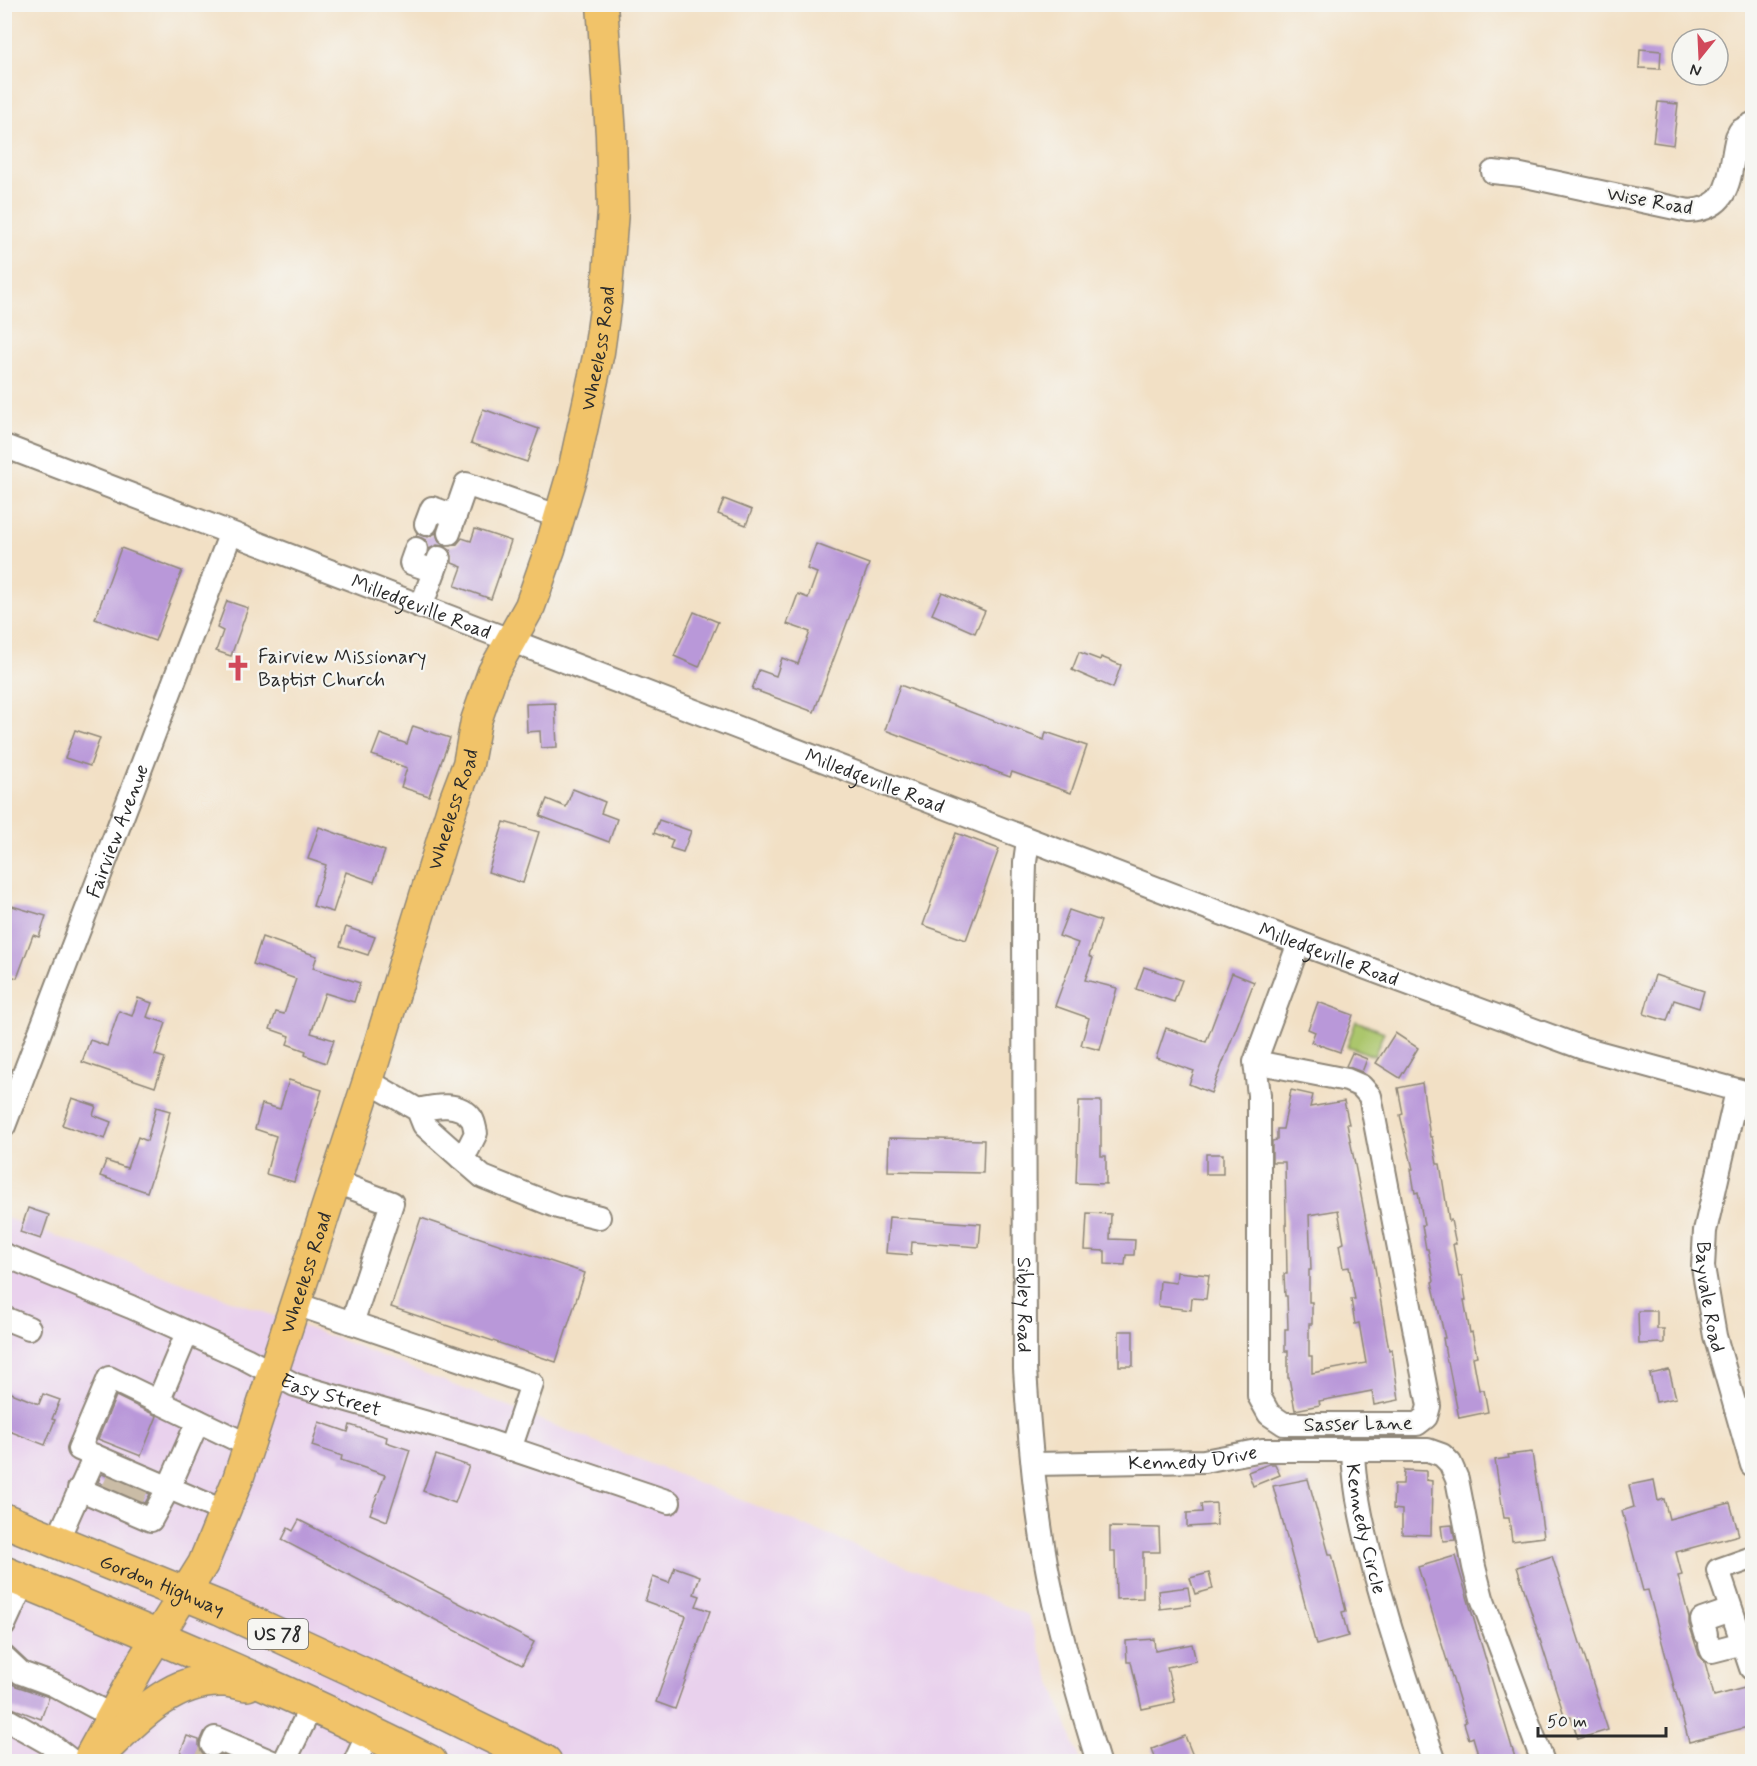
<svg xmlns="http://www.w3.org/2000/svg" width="1757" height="1766" viewBox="0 0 1757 1766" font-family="Mynerve,sans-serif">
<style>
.built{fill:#e9d1ed}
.green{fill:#abc66c;stroke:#6b784c;stroke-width:1.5}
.building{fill:#b998d9;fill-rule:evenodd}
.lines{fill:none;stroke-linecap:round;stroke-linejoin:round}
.minor-tunnel{stroke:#cabca6;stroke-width:22;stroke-dasharray:22 11;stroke-linecap:butt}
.minor-casing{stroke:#8e8678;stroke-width:26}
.major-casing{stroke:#8e8678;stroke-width:33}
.highway-casing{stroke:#8e8678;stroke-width:36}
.minor{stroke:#fff;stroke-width:22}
.major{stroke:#f1c369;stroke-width:30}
.highway{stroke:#f1c369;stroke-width:33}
.labels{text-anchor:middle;stroke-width:4.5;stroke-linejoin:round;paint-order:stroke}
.shield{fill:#f6f6f2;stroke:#686867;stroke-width:1.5}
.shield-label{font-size:18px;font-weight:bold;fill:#2b2b2b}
.street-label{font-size:20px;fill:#2b2b2b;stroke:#f6f6f2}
.poi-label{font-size:20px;fill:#2b2b2b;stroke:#f6f6f2;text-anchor:start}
</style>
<rect width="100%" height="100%" fill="#f6f6f2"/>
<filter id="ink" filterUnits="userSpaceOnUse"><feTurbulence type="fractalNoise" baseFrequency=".0167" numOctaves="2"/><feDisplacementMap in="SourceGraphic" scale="12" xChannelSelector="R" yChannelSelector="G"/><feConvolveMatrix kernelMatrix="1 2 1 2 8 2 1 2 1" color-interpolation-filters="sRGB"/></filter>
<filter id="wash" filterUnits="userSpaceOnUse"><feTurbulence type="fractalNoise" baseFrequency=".008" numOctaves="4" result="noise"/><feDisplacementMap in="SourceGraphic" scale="24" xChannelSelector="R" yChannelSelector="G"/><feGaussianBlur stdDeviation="1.35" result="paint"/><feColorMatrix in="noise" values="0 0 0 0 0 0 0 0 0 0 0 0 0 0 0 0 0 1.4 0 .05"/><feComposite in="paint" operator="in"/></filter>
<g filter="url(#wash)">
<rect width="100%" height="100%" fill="#f2e0c5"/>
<!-- built -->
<polygon class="built" points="4,1217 354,1345 1028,1615 1080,1761 5,1761"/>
<!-- green -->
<polygon class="green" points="1356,1021 1384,1032 1374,1056 1347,1046"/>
<g id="blocks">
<!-- building -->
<g class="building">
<polygon points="1640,49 1661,51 1660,69 1639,68"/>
<polygon points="1658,102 1678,104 1673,145 1653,142"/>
<polygon points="483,409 539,429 527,462 471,443"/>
<polygon points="724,499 752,510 746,525 718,514"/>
<polygon points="475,529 511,541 491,599 455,586 462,567 452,563 452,556 450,550 444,546 437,545 429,549 426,540 416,536 417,533 428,537 436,533 439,542 445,546 451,546 457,544 462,538 471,541"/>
<polygon points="816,544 869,564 814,712 752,689 759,670 776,676 782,658 798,664 810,632 787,624 798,594 808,598 817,573 807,569"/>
<polygon points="121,548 182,571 155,641 95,619"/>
<polygon points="942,592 985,611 975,633 932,614"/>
<polygon points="227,601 248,608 231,656 216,651 223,631 217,628"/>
<polygon points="694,612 718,622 699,667 674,656"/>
<polygon points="1079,652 1100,660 1101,657 1121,665 1113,688 1072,670"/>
<polygon points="900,685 1044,740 1046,732 1087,746 1071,793 1012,772 1010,777 885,730"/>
<polygon points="555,703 557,747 541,748 540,731 527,732 526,704"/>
<polygon points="413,726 450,738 429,796 401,787 407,768 372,755 380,734 407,744"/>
<polygon points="75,730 100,738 90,766 65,758"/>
<polygon points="573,789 605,802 601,813 617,819 609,842 540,816 547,799 566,807"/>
<polygon points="659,820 691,831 683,852 670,848 673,840 654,833"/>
<polygon points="504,822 539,832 523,883 488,872"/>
<polygon points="319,827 385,851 374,882 346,872 333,912 313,906 326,865 308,859"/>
<polygon points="956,833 999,849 966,940 923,925"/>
<polygon points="12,906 46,916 39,937 33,935 17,978 4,974 4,930"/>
<polygon points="1069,910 1101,921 1089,956 1093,958 1085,980 1117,988 1100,1050 1081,1045 1089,1018 1055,1006 1078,943 1059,936"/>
<polygon points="346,927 375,937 368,955 340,946"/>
<polygon points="262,937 317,956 313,968 360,983 354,1002 325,993 311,1033 334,1040 326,1063 305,1055 306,1051 287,1044 290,1036 270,1029 276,1012 284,1014 296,979 253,964"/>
<polygon points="1144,967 1182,980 1174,1002 1136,989"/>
<polygon points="1232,973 1254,982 1211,1093 1189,1084 1194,1071 1156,1058 1166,1028 1206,1042"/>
<polygon points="1655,975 1704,991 1699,1008 1674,1000 1667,1021 1644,1014"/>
<polygon points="138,998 152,1003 147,1017 166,1023 155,1055 165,1058 155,1087 82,1062 90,1040 107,1046 119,1011 132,1016"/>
<polygon points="1318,1002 1353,1015 1340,1052 1311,1042 1315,1032 1308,1029"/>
<polygon points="1395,1033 1418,1048 1400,1078 1376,1063"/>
<polygon points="1352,1053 1367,1059 1362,1072 1346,1066"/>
<polygon points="289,1080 322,1090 294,1182 266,1174 276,1136 255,1129 262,1104 280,1109"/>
<polygon points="1422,1083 1430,1137 1432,1137 1437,1164 1440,1164 1449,1221 1451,1220 1456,1244 1453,1244 1459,1277 1462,1276 1466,1300 1464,1300 1470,1333 1472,1332 1477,1356 1473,1357 1479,1390 1484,1390 1488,1412 1459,1418 1448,1362 1447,1362 1443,1338 1445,1338 1432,1282 1434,1281 1428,1249 1426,1249 1422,1225 1424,1225 1418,1192 1415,1193 1411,1169 1413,1169 1400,1115 1403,1114 1398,1088"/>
<path d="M1291,1090L1313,1095L1310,1107L1344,1101L1349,1124H1347L1374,1262L1389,1350L1392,1349L1399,1400L1374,1405L1372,1391L1319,1401L1320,1405L1295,1410L1289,1378H1288V1351H1285V1329H1288L1287,1296H1285L1284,1274H1287L1285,1162H1272V1141L1277,1140V1129H1283ZM1338,1210L1344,1243L1339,1245L1343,1268L1349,1267L1355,1299H1351L1355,1324L1359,1323L1366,1363L1312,1373V1356H1309V1324H1312V1302H1309V1270H1311L1309,1215Z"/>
<polygon points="72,1098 96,1106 93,1115 111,1122 105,1139 62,1125"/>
<polygon points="1079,1101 1101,1101 1101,1156 1106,1156 1106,1184 1076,1183"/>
<polygon points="156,1107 170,1111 162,1146 147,1192 100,1176 106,1161 127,1168 138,1137 147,1141"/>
<polygon points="889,1138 984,1140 983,1173 888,1171"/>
<rect x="1206" y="1154" width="17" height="20"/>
<polygon points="28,1208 49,1215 41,1239 20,1232"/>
<polygon points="1087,1213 1111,1214 1110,1239 1135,1240 1134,1255 1126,1255 1125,1265 1105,1264 1105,1251 1085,1250"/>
<polygon points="889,1217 981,1224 979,1247 912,1242 911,1255 886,1253"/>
<polygon points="421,1218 585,1273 556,1362 391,1307"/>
<polygon points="1177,1272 1209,1275 1206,1299 1192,1298 1191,1310 1158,1306 1160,1281 1176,1283"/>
<polygon points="1638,1311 1657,1311 1657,1329 1664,1329 1664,1343 1639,1344"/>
<rect x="1119" y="1331" width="14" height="35"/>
<polygon points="1669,1370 1676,1398 1656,1402 1650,1374"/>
<polygon points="4,1390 39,1404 43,1394 60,1400 52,1419 55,1420 45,1445 4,1429"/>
<polygon points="116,1396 157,1416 141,1456 98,1439"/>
<polygon points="319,1422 348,1432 350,1425 387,1437 386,1442 410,1450 387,1521 370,1514 385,1475 341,1460 342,1456 312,1446"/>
<polygon points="1532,1452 1544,1537 1512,1541 1509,1518 1504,1518 1495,1460 1509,1458 1508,1455"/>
<polygon points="436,1455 469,1466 455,1503 423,1491"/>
<polygon points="1269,1464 1275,1464 1280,1475 1253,1486 1248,1472"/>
<polygon points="1404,1470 1426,1471 1426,1480 1432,1481 1431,1535 1402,1534 1402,1510 1393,1509 1394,1484 1403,1484"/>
<polygon points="102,1474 150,1494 145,1503 98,1482"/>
<polygon points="1308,1479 1329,1554 1332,1554 1346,1611 1342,1612 1348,1636 1316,1645 1273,1486"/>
<polygon points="1654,1480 1658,1501 1664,1499 1669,1519 1730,1503 1739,1535 1676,1552 1682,1575 1678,1576 1689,1617 1689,1624 1699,1655 1705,1662 1714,1696 1752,1686 1752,1726 1689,1742 1648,1590 1643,1591 1622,1511 1634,1507 1629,1485"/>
<polygon points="1216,1503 1217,1525 1187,1527 1187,1513 1202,1512 1201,1504"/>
<polygon points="299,1520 534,1642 522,1665 282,1540 288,1528 293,1531"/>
<polygon points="1452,1525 1455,1540 1443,1541 1441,1526"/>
<polygon points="1110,1527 1159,1528 1160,1552 1143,1552 1143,1598 1116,1599 1115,1551 1110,1551"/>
<polygon points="1455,1556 1516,1761 1480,1761 1473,1737 1469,1739 1464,1723 1466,1722 1418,1567"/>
<polygon points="1552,1556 1608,1730 1578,1739 1571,1717 1565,1718 1517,1567"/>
<polygon points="675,1567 700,1576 694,1594 700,1596 696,1606 710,1611 675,1709 656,1702 686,1616 645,1601 653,1577 669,1583"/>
<polygon points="1209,1573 1213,1589 1195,1594 1190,1578"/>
<polygon points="1188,1587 1191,1605 1160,1609 1158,1591"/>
<polygon points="1154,1639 1155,1651 1192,1644 1196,1661 1167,1667 1175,1702 1142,1709 1131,1662 1127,1662 1126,1641"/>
<polygon points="4,1679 16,1686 49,1697 41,1719 4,1705"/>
<polygon points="187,1736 199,1740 199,1747 206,1757 214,1758 221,1755 236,1761 177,1761"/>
<polygon points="1185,1736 1193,1756 1180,1761 1157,1761 1152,1749"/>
</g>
</g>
</g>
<g filter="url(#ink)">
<use href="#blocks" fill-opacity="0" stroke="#8e8678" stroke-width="1.5"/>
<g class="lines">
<!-- minor-tunnel -->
<g class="minor-tunnel">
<polyline points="111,1493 119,1477"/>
<polyline points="131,1501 139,1484"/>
<polyline points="204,1762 212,1745"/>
</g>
<!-- minor casing -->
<g class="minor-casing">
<g id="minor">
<path d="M1493,172L1521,175L1689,211C1735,208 1728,171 1737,137L1740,131L1752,124"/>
<path id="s1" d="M4,446L1299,943L1583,1048L1752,1094"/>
<polyline points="426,524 432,508 455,516"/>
<polyline points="449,533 466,484 560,517"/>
<polyline points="416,549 411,563 434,571"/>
<polyline points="421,607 439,558"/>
<path id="s2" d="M1028,840L1025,862L1024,902L1025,1369C1030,1447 1037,1527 1054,1603C1066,1657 1082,1709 1098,1762"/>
<polyline points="1255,1062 1347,1080 1361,1086 1370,1096 1429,1406 1426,1417 1417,1424 1284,1424 1269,1414 1259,1396 1259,1095 1255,1062 1299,943"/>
<path d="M368,1081L418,1110L424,1125L461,1158L468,1149L476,1133C475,1129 474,1122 472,1119C460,1101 435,1106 418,1110"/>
<path id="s3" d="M1737,1091L1705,1231L1703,1267L1715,1336L1752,1465"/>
<path id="s4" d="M4,1126L230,535"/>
<polyline points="461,1158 483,1177 558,1207 599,1217"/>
<polyline points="336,1182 392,1203 352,1323"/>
<path id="s5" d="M4,1255L131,1307L246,1359L295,1385L473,1436L669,1502"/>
<polyline points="296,1304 532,1384 510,1449"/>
<polyline points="4,1318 29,1328"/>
<polyline points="158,1402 187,1333"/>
<path id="s6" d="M1353,1450C1354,1493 1365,1535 1376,1577C1393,1639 1413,1701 1435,1762"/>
<path id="s7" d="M1033,1464L1204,1461L1262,1450H1428L1442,1455L1450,1463L1457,1479L1474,1567L1482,1598L1543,1762"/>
<polyline points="79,1489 151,1520 169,1487 198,1421"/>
<polyline points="225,1512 79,1449 109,1378 250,1446"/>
<polyline points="57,1541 95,1456"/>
<polyline points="1752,1558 1718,1570 1751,1668 1752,1667"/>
<polyline points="4,1625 24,1581"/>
<polyline points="1706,1634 1702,1620 1731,1610"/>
<polyline points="1710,1645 1712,1651 1743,1643"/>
<polyline points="4,1657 21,1673 54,1685 112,1716"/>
<polyline points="4,1718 50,1744 73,1762"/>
<polyline points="212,1745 215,1738 272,1762"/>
<polyline points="284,1762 312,1705"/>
<polyline points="355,1762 369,1732"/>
</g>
</g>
<!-- major casing -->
<g class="major-casing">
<g id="major">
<path id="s8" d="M90,1756L143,1660L203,1564L238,1479L368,1081L454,801L468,764L476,721L493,672L530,606L550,549L574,467L599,352L606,302L613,211L611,135L602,4"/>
</g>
</g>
<!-- highway casing -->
<g class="highway-casing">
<g id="highway">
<path id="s9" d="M4,1520L220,1608L389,1686L545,1762"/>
<path d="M4,1573C148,1632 291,1692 430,1762"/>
<path d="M91,1762C128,1727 168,1677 224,1680C231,1680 239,1683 247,1684"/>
</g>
</g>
<!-- minor -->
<use href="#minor" class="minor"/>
<!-- major -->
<use href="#major" class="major"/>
<!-- highway -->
<use href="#highway" class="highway"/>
</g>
</g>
<!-- icons -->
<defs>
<g id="church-bare" transform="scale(2.07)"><path d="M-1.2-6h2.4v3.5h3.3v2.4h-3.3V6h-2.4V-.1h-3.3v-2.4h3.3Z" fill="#d1495b" stroke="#f6f6f2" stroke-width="2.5" paint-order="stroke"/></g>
</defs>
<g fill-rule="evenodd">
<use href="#church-bare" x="238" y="668"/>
</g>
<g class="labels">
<!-- shield labels -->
<rect class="shield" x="248" y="1619" width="60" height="30" rx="4.5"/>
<g class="shield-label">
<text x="278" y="1640">US 78</text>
</g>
<!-- street labels -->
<g class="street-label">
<text transform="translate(1650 200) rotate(10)" y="7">Wise Road</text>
<text dy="7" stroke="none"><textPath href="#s8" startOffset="1504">Wheeless Road</textPath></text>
<text dy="7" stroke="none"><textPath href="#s1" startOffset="447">Milledgeville Road</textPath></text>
<text dy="7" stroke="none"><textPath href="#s1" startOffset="933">Milledgeville Road</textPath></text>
<text dy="7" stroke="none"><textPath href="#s8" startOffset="1018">Wheeless Road</textPath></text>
<text dy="7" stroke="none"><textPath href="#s4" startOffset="316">Fairview Avenue</textPath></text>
<text dy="7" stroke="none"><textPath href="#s1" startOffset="1419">Milledgeville Road</textPath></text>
<text dy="7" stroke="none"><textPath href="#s8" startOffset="532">Wheeless Road</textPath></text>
<text dy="7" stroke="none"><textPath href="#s3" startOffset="210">Bayvale Road</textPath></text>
<text dy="7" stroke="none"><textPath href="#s2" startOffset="465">Sibley Road</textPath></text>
<text dy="7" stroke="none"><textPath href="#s5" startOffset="356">Easy Street</textPath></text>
<text transform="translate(1358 1423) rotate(-1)" y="7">Sasser Lane</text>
<text dy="7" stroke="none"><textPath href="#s7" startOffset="160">Kennedy Drive</textPath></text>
<text dy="7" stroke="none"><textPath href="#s6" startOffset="80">Kennedy Circle</textPath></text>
<text dy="7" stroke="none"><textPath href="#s9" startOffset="171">Gordon Highway</textPath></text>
</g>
<!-- poi labels -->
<g class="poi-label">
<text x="258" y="663">Fairview Missionary<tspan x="258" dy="23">Baptist Church</tspan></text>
</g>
</g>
<!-- margin -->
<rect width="1757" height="1766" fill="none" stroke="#f6f6f2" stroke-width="24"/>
<!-- north arrow -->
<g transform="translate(1700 57) rotate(198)"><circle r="28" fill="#f6f6f2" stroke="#a5a5a2" stroke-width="1.5"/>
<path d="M0-4.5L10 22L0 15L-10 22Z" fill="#d1495b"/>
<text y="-9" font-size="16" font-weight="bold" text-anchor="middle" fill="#2b2b2b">N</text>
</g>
<!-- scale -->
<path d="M1538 1727v9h128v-9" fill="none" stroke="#2b2b2b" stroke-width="3"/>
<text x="1547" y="1727" font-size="18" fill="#2b2b2b" stroke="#f6f6f2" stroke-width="4.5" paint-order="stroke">50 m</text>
</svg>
